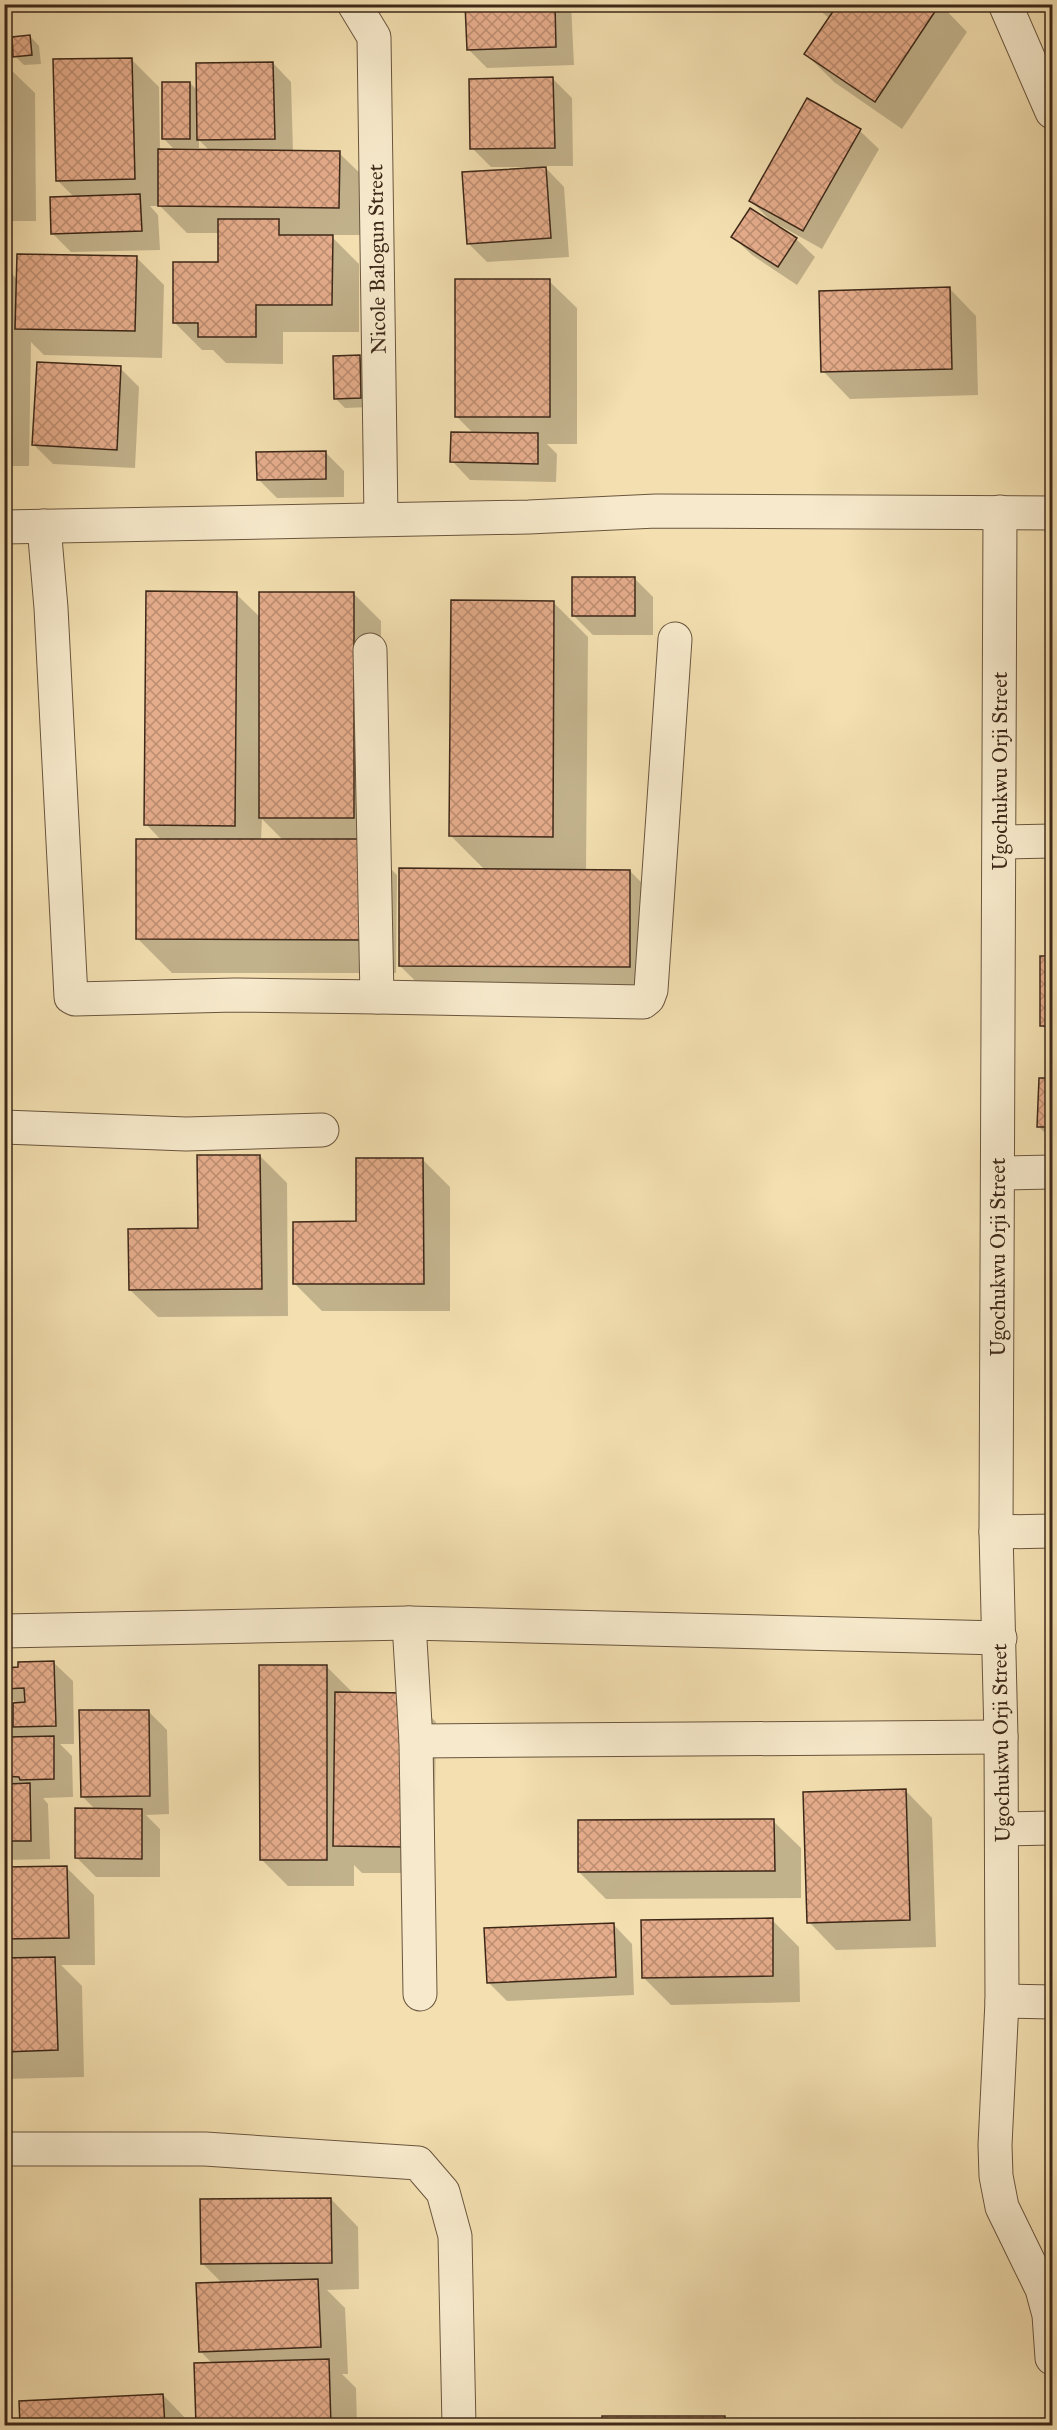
<svg xmlns="http://www.w3.org/2000/svg" width="1057" height="2430" viewBox="0 0 1057 2430" font-family="'IM FELL Great Primer',serif">
<style>
.shadow{fill:#0003;fill-rule:evenodd}
.building{fill:url(#building-cross-hatch);stroke:#3d2818;stroke-width:1.5}
.lines{fill:none;stroke-linecap:round;stroke-linejoin:round}
.minor-casing{stroke:#6a563e;stroke-width:35}
.minor{stroke:#f7eacc;stroke-width:33}
.labels{text-anchor:middle;stroke-width:4.5;stroke-linejoin:round;paint-order:stroke}
.street-label{font-size:21px;fill:#3d2818;stroke:#f7eacc}
</style>
<defs>
<pattern id="building-cross-hatch" width="8" height="8" patternUnits="userSpaceOnUse" patternTransform="scale(1.5)"><rect width="8" height="8" fill="#e6ad8c"/><path d="M0 0l8 8M0 8l8-8" fill="none" stroke="#bc8d71"/></pattern>
</defs>
<rect width="100%" height="100%" fill="#f3dfb0"/>
<filter id="stains"><feTurbulence type="fractalNoise" baseFrequency=".00333" numOctaves="4"/><feColorMatrix values="0 0 0 0 .2 0 0 0 0 .09 0 0 0 0 .02 0 0 0 .5 -.17"/></filter>
<radialGradient id="worn" r=".72"><stop offset=".6" stop-color="#630" stop-opacity="0"/><stop offset="1" stop-color="#630" stop-opacity=".3"/></radialGradient>
<!-- shadow -->
<g class="shadow">
<polygon points="467,4 571,4 574,65 487,68 468,49"/>
<polygon points="812,4 940,4 967,32 902,129 834,82 806,54 830,19"/>
<polygon points="30,36 39,46 41,64 24,65 15,56"/>
<polygon points="131,59 159,87 160,151 210,151 199,140 199,148 173,148 163,138 190,83 198,91 273,63 291,82 293,152 339,153 367,180 366,235 330,235 359,264 359,332 283,332 283,364 226,363 213,350 202,350 175,323 220,263 220,233 187,233 160,206 150,206 158,215 160,250 71,252 53,234 75,198 57,180"/>
<polygon points="4,66 7,66 35,93 36,221 4,221"/>
<polygon points="553,79 572,98 573,166 544,166 564,187 569,257 487,262 468,243 526,167 491,167 472,148"/>
<polygon points="808,100 860,131 879,149 822,249 779,225 777,227 796,239 815,257 797,285 752,255 733,237 772,222 751,201"/>
<polygon points="137,258 164,285 162,358 44,355 31,342 29,466 4,466 4,266 18,280"/>
<polygon points="549,281 577,308 577,444 547,444 557,454 556,482 470,480 452,461 474,434 457,417"/>
<polygon points="949,288 976,316 978,395 850,399 823,371"/>
<polygon points="359,357 368,366 370,407 345,408 335,398"/>
<polygon points="120,368 139,387 135,468 53,464 34,445"/>
<polygon points="325,452 344,471 344,497 277,498 258,479"/>
<polygon points="634,578 653,597 653,635 593,635 574,616"/>
<path d="M236,594L261,618L354,594L381,621V845H367L397,875L396,973H172L138,939L161,840L146,824ZM262,819L283,840H261Z"/>
<polygon points="553,602 588,637 586,871 630,871 664,905 664,1000 435,1000 400,966 485,870 450,835"/>
<polygon points="1042,958 1052,958 1052,1035 1042,1026"/>
<polygon points="1040,1079 1052,1080 1052,1136 1048,1136 1038,1126"/>
<polygon points="260,1156 287,1183 288,1316 158,1317 130,1290 199,1230"/>
<polygon points="422,1159 450,1187 450,1311 322,1311 295,1284"/>
<polygon points="1052,1382 1052,1478 1051,1477"/>
<polygon points="1049,1572 1052,1572 1052,1672 1052,1671"/>
<polygon points="54,1663 73,1681 74,1744 60,1744 72,1756 73,1797 43,1798 48,1804 50,1859 4,1860 4,1794 9,1798 9,1788 4,1783 4,1708 15,1718 17,1704 4,1692 4,1669"/>
<polygon points="327,1667 354,1694 408,1694 436,1722 434,1873 362,1873 354,1865 354,1886 288,1886 261,1859"/>
<polygon points="148,1711 167,1730 169,1814 146,1815 160,1829 160,1877 96,1877 77,1858 96,1810 82,1796"/>
<polygon points="905,1790 932,1818 936,1947 836,1950 809,1922"/>
<polygon points="773,1821 801,1848 801,1898 606,1899 579,1872"/>
<polygon points="67,1868 94,1895 95,1965 61,1965 82,1986 84,2077 4,2079 4,1869"/>
<polygon points="772,1920 799,1947 800,2002 671,2005 644,1978"/>
<polygon points="614,1925 632,1944 634,1995 507,2001 488,1982"/>
<polygon points="1052,2037 1052,2139 1050,2137"/>
<polygon points="331,2199 358,2227 359,2289 327,2290 345,2308 348,2374 342,2374 356,2388 357,2426 197,2426 213,2364 200,2351 223,2284 202,2263"/>
<polygon points="163,2395 190,2423 190,2426 21,2426"/>
<polygon points="724,2418 732,2426 603,2426"/>
</g>
<!-- building -->
<g class="building">
<polygon points="465,4 555,4 556,47 467,50"/>
<polygon points="838,4 940,4 875,102 804,54"/>
<polygon points="30,35 32,55 13,57 12,37"/>
<polygon points="132,58 135,179 56,181 53,59"/>
<polygon points="273,62 275,139 197,140 196,63"/>
<polygon points="4,65 8,65 9,194 4,194"/>
<polygon points="553,77 555,148 470,149 469,79"/>
<rect x="162" y="82" width="28" height="57"/>
<polygon points="807,98 861,129 803,231 749,201"/>
<polygon points="158,149 340,151 339,208 158,206"/>
<polygon points="546,167 551,238 467,244 462,172"/>
<polygon points="140,194 142,231 51,234 50,197"/>
<polygon points="750,208 797,238 778,267 731,237"/>
<polygon points="218,219 279,219 279,235 333,235 332,305 256,305 256,337 198,337 198,323 173,323 173,262 218,262"/>
<polygon points="17,254 137,256 135,331 15,329"/>
<rect x="455" y="279" width="95" height="138"/>
<polygon points="950,287 952,369 821,372 819,291"/>
<polygon points="360,355 361,398 334,399 333,356"/>
<polygon points="37,362 121,366 117,450 32,445"/>
<polygon points="451,432 538,433 538,464 450,462"/>
<polygon points="326,451 326,479 257,480 256,452"/>
<rect x="572" y="577" width="63" height="39"/>
<polygon points="146,591 237,592 235,826 144,825"/>
<rect x="259" y="592" width="95" height="226"/>
<polygon points="451,600 554,601 553,837 449,836"/>
<polygon points="136,839 363,839 362,940 136,939"/>
<polygon points="399,868 630,870 630,967 399,966"/>
<rect x="1040" y="956" width="12" height="70"/>
<polygon points="1039,1078 1052,1078 1052,1127 1037,1127"/>
<polygon points="197,1155 260,1155 262,1289 129,1290 128,1229 198,1228"/>
<polygon points="356,1158 423,1158 424,1284 293,1284 293,1222 356,1221"/>
<rect x="1050" y="1381" width="2" height="96"/>
<polygon points="1052,1570 1052,1672 1050,1672 1048,1571"/>
<polygon points="54,1661 56,1726 13,1727 13,1703 25,1702 24,1688 4,1689 4,1668 18,1667 18,1662"/>
<polygon points="259,1665 327,1665 327,1860 260,1860"/>
<polygon points="335,1692 409,1693 407,1847 333,1846"/>
<polygon points="4,1707 7,1737 54,1736 54,1779 20,1780 19,1777 4,1776"/>
<polygon points="79,1710 149,1710 150,1796 81,1797"/>
<polygon points="30,1783 31,1841 4,1841 4,1798 8,1798 7,1784"/>
<polygon points="906,1789 910,1920 807,1923 803,1792"/>
<polygon points="75,1808 142,1809 142,1859 75,1858"/>
<polygon points="774,1819 775,1871 578,1872 578,1820"/>
<polygon points="1050,1863 1052,1863 1052,1970 1051,1970"/>
<polygon points="67,1866 69,1938 4,1939 4,1867"/>
<polygon points="773,1918 773,1976 642,1978 641,1920"/>
<polygon points="614,1923 616,1977 487,1983 484,1928"/>
<polygon points="55,1957 58,2050 4,2052 4,1958"/>
<polygon points="1051,2035 1052,2035 1052,2137 1049,2137"/>
<polygon points="331,2198 332,2263 201,2264 200,2199"/>
<polygon points="318,2279 321,2347 199,2352 196,2283"/>
<polygon points="329,2359 331,2426 196,2426 194,2363"/>
<polygon points="163,2394 165,2426 20,2426 19,2401"/>
<rect x="602" y="2416" width="123" height="10"/>
</g>
<g class="lines">
<!-- minor casing -->
<g class="minor-casing">
<g id="minor">
<polyline points="354,4 374,37 381,519"/>
<polyline points="1005,4 1052,112"/>
<polyline points="1000,512 996,1532 1001,1737 1002,2001 995,2145 996,2176 1002,2207 1042,2289 1049,2315 1052,2358"/>
<polyline points="44,526 51,608 71,997 75,999 235,995 377,997 370,650"/>
<polyline points="4,527 529,517 656,511 1052,513"/>
<polyline points="1000,842 1052,841"/>
<polyline points="377,997 643,1002 648,998 651,990 675,639"/>
<polyline points="4,1127 186,1134 322,1130"/>
<polyline points="999,1173 1052,1172"/>
<polyline points="996,1532 1052,1531"/>
<polyline points="409,1623 416,1741 420,1994"/>
<polyline points="4,1631 409,1623 1000,1638"/>
<polyline points="416,1741 1001,1737"/>
<polyline points="1002,1829 1052,1828"/>
<polyline points="1002,2001 1052,2002"/>
<polyline points="4,2149 205,2149 418,2163 443,2192 455,2236 459,2426"/>
</g>
</g>
<!-- minor -->
<use href="#minor" class="minor"/>
</g>
<g class="labels">
<!-- street labels -->
<g class="street-label">
<text transform="translate(377 259) rotate(-91)" y="7">Nicole Balogun Street</text>
<text transform="translate(1000 771) rotate(-90)" y="7">Ugochukwu Orji Street</text>
<text transform="translate(998 1257) rotate(-90)" y="7">Ugochukwu Orji Street</text>
<text transform="translate(1001 1743) rotate(-91)" y="7">Ugochukwu Orji Street</text>
</g>
</g>
<!-- margin -->
<rect width="1057" height="2430" fill="none" stroke="#f3dfb0" stroke-width="24"/>
<rect x="6" y="6" width="1045" height="2418" fill="none" stroke="#3d2818" stroke-width="3"/>
<rect x="12" y="12" width="1033" height="2406" fill="none" stroke="#3d2818" stroke-width="1.5"/>
<rect width="100%" height="100%" filter="url(#stains)"/>
<rect width="100%" height="100%" fill="url(#worn)"/>
</svg>
